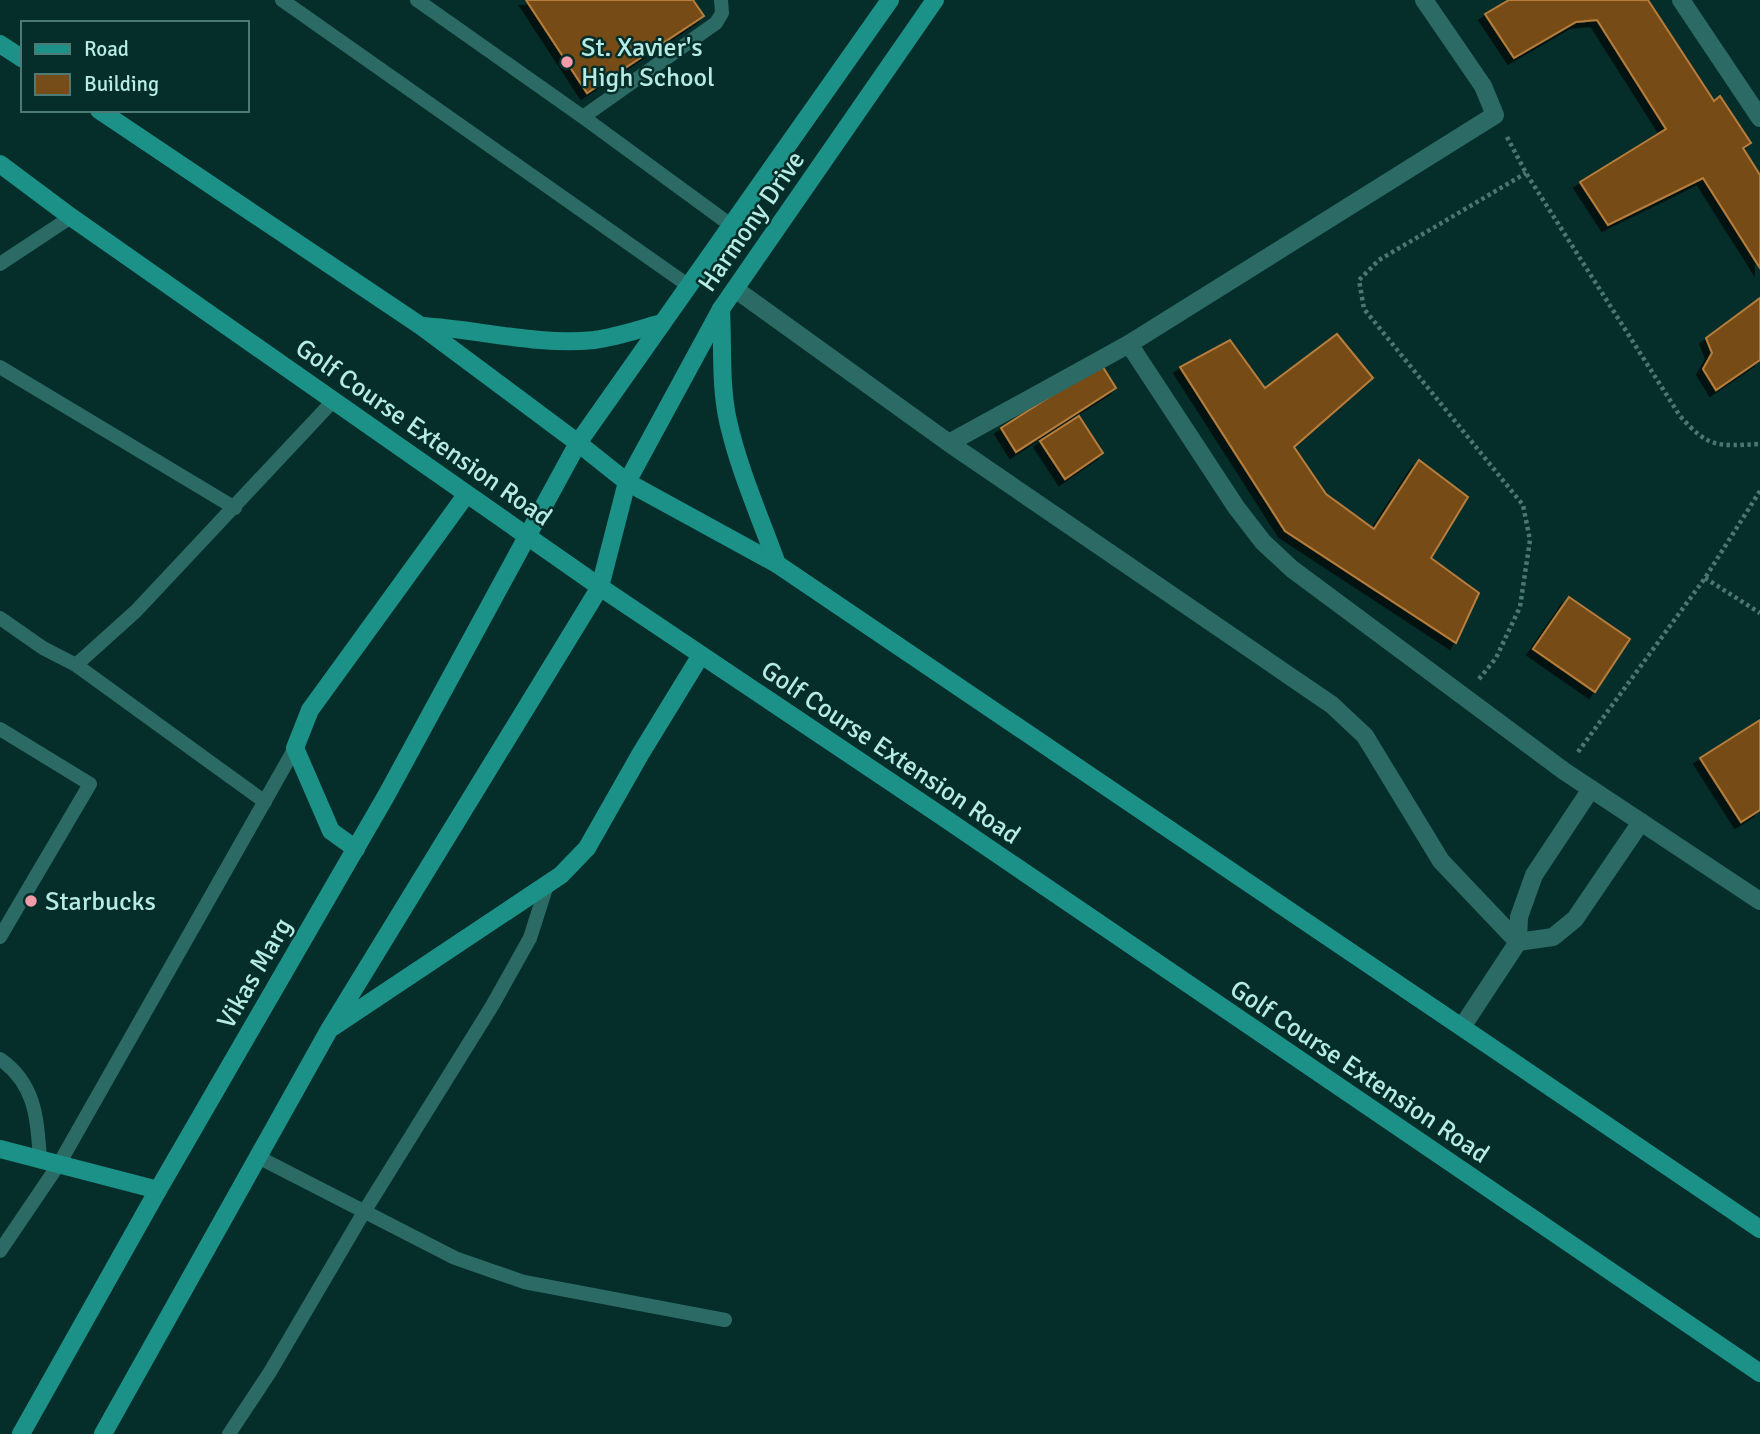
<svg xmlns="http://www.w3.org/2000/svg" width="1760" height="1434" viewBox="0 0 1760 1434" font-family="Signika,sans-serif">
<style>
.building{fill:#764c18;stroke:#b77d3c;stroke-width:2;filter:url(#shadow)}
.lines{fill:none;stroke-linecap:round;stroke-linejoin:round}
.path{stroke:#4a7772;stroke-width:4.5;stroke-dasharray:3.5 3.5;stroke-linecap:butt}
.lane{stroke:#2c6b65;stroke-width:14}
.street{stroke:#2c6b65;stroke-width:18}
.secondary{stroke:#1b9188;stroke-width:18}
.poi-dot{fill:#f39aab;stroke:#052e2a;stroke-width:2.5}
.labels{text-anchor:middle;stroke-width:5;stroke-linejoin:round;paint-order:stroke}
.poi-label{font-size:26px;fill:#b7ece5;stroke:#052e2a;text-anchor:start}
.street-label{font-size:26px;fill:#b7ece5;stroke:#052e2a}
</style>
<defs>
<filter id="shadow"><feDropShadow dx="-6" dy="6" stdDeviation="0" flood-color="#0009"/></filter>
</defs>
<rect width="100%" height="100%" fill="#052e2a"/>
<!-- building -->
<g class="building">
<polygon points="526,0 693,0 704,16 587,93"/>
<polygon points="1509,0 1648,0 1714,101 1720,96 1751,143 1743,148 1760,175 1760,268 1703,178 1608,225 1580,182 1666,129 1597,20 1576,22 1514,58 1485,14"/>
<polygon points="1760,298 1760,360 1716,390 1703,369 1712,353 1706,338"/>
<polygon points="1337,334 1373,378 1294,447 1326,494 1374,529 1419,460 1468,497 1431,558 1479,593 1456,643 1285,531 1180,367 1230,340 1265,388"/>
<polygon points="1101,364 1116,388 1016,452 1001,428"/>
<polygon points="1079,416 1103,453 1065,479 1040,441"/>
<polygon points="1569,597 1630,639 1595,692 1533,649"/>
<polygon points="1760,720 1760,810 1741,822 1700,758"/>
</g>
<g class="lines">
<!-- path -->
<g class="path">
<path d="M1507,137L1526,173L1680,416C1709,449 1718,446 1760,444"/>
<polyline points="1705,578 1760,613"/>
<polyline points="1479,679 1496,658 1520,607 1530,540 1523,505 1364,309 1359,280 1379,260 1526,173"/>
<polyline points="1578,752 1705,578 1760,491"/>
</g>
<!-- lane -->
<g class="lane">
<polyline points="282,0 689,286"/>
<polyline points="417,0 583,117 732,226"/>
<polyline points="583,117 716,23 722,13 721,0"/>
<polyline points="0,264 71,217"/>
<polyline points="0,367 235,508"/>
<polyline points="0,618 43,648 76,665 136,611 333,401"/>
<polyline points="76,665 265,802"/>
<polyline points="0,729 90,784 0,937"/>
<path d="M0,1059C36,1084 37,1119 40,1159"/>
<polyline points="258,1157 455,1258 524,1282 725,1320"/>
<polyline points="0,1251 59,1164 295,748"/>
<polyline points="229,1434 270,1372 364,1212 492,1006 530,938 547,885"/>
</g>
<!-- street -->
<g class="street">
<polyline points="1681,0 1760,118"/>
<polyline points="735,289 949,443 1332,705 1365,736 1441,861 1518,942 1553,937 1575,919 1641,822"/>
<polyline points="1129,344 1236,507 1263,542 1292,569 1564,771 1760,901"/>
<polyline points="949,443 1129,344 1495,115 1483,86 1424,0"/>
<polyline points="1462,1027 1518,942 1519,917 1534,875 1591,789"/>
</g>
<!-- secondary -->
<g class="secondary">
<polyline points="0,44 23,59"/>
<polyline points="99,110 421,326 578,443 627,482 777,564 1760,1229"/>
<polyline points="0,164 71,217 600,587 937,813 1760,1373"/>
<path d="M721,309C723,346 720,385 728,421C739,470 760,517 777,564"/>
<path d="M421,326C478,329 536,346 594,340C617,337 640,329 662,323"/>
<polyline points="356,849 331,831 295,748 310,710 466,495"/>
<polyline points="333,1027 561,875 587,848 641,753 701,655"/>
<polyline points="0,1149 158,1190"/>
<polyline points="21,1434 158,1190 386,796 578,443 890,0"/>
<polyline points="103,1434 329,1030 600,587 627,482 721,309 935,0"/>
</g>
</g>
<!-- markers -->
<g class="poi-dot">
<circle cx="567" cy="62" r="7"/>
<circle cx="31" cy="901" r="7"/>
</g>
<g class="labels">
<!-- poi labels -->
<g class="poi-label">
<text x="581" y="56">St. Xavier's<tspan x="581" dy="30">High School</tspan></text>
<text x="45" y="910">Starbucks</text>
</g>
<!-- street labels -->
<g class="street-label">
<text transform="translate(751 221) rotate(-55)" y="9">Harmony Drive</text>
<text transform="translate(424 432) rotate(35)" y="9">Golf Course Extension Road</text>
<text transform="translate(891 752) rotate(34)" y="9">Golf Course Extension Road</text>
<text transform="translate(254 973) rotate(-60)" y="9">Vikas Marg</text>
<text transform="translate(1360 1071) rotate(34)" y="9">Golf Course Extension Road</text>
</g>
</g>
<!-- legend -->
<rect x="21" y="21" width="228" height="91" fill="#052e2a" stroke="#4c7a75" stroke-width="2"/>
<rect x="35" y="44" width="35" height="10" fill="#1b9188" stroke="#4c7a75" stroke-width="2"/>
<text x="84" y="56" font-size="21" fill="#b7ece5">Road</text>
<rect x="35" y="74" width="35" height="21" fill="#764c18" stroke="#4c7a75" stroke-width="2"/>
<text x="84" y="91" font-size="21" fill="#b7ece5">Building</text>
</svg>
